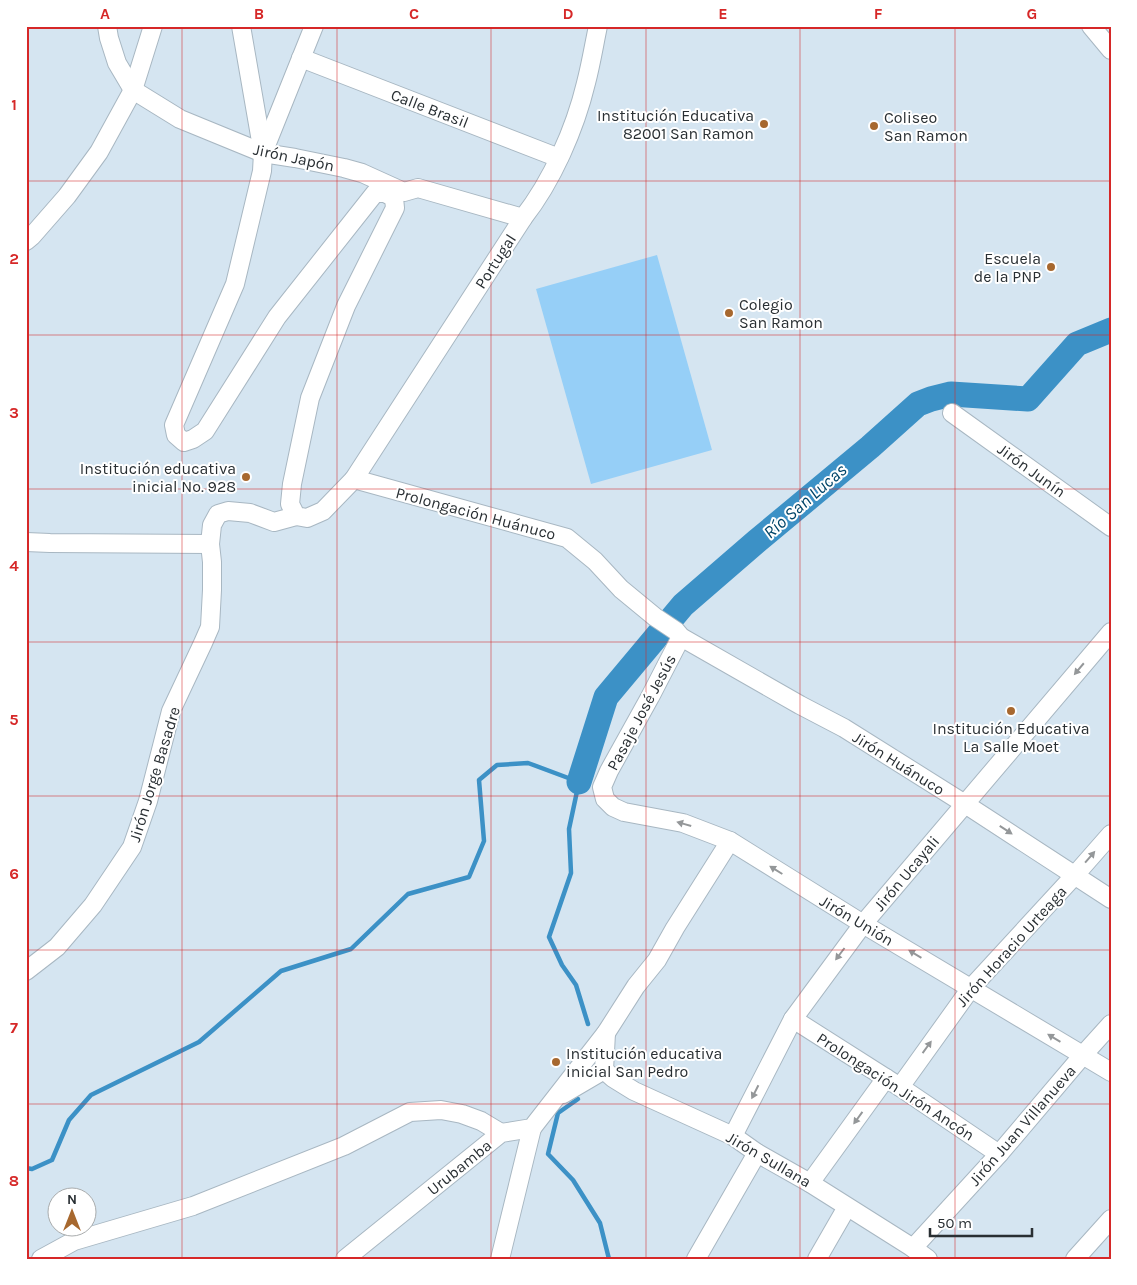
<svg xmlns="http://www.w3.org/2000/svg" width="1137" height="1285" viewBox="0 0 1137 1285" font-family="Karla,sans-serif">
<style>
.green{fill:#96cff7}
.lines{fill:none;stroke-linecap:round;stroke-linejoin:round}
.stream{stroke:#3c91c6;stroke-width:4.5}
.river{stroke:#3c91c6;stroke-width:25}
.minor-casing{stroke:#a8b7c2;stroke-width:20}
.minor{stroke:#fff;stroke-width:18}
.oneway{fill:#949799}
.grid{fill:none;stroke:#d62828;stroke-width:1;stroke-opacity:0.55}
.poi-dot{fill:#a7682f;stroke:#fff;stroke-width:2}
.labels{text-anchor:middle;stroke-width:4;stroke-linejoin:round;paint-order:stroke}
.street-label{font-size:16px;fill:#292f33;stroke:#fff}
.poi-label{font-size:16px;fill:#292f33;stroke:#fff;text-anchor:end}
.water-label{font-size:18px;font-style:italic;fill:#004569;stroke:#fff}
.neatline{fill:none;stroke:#d62828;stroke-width:2}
.grid-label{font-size:16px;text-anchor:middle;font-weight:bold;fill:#d62828}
</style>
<rect width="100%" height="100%" fill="#d5e5f1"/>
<!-- green -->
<polygon class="green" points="657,255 712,450 591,484 536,289"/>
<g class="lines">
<!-- stream -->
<g class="stream">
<polyline points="578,1099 558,1113 548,1154 573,1180 600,1223 609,1259"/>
<polyline points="26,1168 32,1169 52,1160 69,1120 91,1095 199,1042 281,971 351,949 408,894 469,877 484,841 479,780 497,765 528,763 579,782 569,829 571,873 549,937 562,965 576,985 588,1024"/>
</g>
<!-- river -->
<polyline class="river" points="579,782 606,697 683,605 757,541 870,447 918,404 931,399 951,394 1028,399 1077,344 1111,330"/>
<!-- minor casing -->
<g class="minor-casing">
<g id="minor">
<polyline points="107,26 109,38 117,63 133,90 180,119 263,153 295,158 344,168 362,173 404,192 418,188 523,218"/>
<polyline points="241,26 263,153"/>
<path d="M314,26L263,153L262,171L235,284L174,425L176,435L184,442L193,439L205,431L277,317L375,193H385L394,198L395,208L346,306L310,398L292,484L290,504L296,516L307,518L323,511L354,479L523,218C552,181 575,129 586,83C591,64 594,45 598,26"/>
<polyline points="1091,26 1111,50"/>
<polyline points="301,58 559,158"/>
<polyline points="26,241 32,236 67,196 99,152 133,90 153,26"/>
<polyline points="952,413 1111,527"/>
<polyline points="354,479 567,538 595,561 621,589 655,617 676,631 681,637 800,705 844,728 965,804 1111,899"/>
<polyline points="26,542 50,543 210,544"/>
<polyline points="681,637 650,697 609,771 602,787 605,799 613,807 624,812 683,823 730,841 863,924 1111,1072"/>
<polyline points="26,971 57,947 93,905 132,847 148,801 171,711 203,643 210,627 212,590 212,562 210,544 212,525 218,514 228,511 250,513 274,522 296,516"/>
<polyline points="793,1019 900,1087 999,1154"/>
<polyline points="604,1070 613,1078 634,1091 733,1136 757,1153 810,1183 913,1248 928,1259"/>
<polyline points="900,1087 971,988 1075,875 1111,834"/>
<polyline points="563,1094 604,1070 606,1033"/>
<polyline points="733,1136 793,1019 863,924 1111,632"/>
<polyline points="810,1183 886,1078"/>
<polyline points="913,1248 999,1154 1083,1055 1111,1024"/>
<polyline points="41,1259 74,1241 193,1206 344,1146 410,1112 441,1110 462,1114 481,1121 501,1133"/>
<polyline points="345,1259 501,1133 532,1128 606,1033 636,986 657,960 675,928 730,841"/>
<polyline points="500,1259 532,1128"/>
<polyline points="696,1259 757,1153"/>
<polyline points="817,1259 847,1207"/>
<polyline points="1075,1259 1111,1219"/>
</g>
</g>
<!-- minor -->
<use href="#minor" class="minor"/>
</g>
<!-- one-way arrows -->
<defs><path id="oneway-solid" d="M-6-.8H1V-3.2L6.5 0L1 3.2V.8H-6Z" transform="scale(1.25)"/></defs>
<g class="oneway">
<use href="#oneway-solid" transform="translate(1079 669) rotate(130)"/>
<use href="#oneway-solid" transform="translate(684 824) rotate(-164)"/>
<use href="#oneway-solid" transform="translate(1006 830) rotate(33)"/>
<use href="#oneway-solid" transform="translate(1090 857) rotate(-49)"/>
<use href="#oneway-solid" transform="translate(776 870) rotate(-148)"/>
<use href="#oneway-solid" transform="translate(840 954) rotate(127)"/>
<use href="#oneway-solid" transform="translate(915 954) rotate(-149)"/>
<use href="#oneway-solid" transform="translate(1054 1038) rotate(-149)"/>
<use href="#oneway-solid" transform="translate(927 1047) rotate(-54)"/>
<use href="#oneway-solid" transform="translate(755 1092) rotate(117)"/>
<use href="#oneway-solid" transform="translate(858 1118) rotate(126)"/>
</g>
<!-- grid -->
<path class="grid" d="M182,26V1259M337,26V1259M491,26V1259M646,26V1259M800,26V1259M955,26V1259M26,181H1111M26,335H1111M26,489H1111M26,642H1111M26,796H1111M26,950H1111M26,1104H1111"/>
<!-- markers -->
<g class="poi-dot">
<circle cx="764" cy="124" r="5"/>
<circle cx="874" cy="126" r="5"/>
<circle cx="1051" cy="267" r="5"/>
<circle cx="729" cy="313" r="5"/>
<circle cx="246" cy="477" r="5"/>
<circle cx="1011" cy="711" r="5"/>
<circle cx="556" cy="1062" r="5"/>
</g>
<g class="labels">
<!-- street labels -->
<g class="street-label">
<text transform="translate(430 108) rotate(21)" y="6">Calle Brasil</text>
<text transform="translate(294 157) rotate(12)" y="6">Jirón Japón</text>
<text transform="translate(495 261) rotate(-57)" y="6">Portugal</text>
<text transform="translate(1032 470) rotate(36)" y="6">Jirón Junín</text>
<text transform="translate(476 513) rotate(15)" y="6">Prolongación Huánuco</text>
<text transform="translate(641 712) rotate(-62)" y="6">Pasaje José Jesús</text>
<text transform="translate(899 763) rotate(32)" y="6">Jirón Huánuco</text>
<text transform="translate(154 774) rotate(-73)" y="6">Jirón Jorge Basadre</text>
<text transform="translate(906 873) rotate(-50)" y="6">Jirón Ucayali</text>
<text transform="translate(857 920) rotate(31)" y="6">Jirón Unión</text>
<text transform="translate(1011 946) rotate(-48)" y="6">Jirón Horacio Urteaga</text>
<text transform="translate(896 1086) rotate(33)" y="6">Prolongación Jirón Ancón</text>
<text transform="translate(1022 1125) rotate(-49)" y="6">Jirón Juan Villanueva</text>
<text transform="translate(769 1159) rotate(30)" y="6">Jirón Sullana</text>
<text transform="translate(459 1167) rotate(-39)" y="6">Urubamba</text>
</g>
<!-- poi labels -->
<g class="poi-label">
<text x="754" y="121">Institución Educativa<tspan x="754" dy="18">82001 San Ramon</tspan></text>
<text x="884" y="123" text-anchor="start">Coliseo<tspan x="884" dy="18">San Ramon</tspan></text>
<text x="1041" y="264">Escuela<tspan x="1041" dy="18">de la PNP</tspan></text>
<text x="739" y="310" text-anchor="start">Colegio<tspan x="739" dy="18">San Ramon</tspan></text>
<text x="236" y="474">Institución educativa<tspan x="236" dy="18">inicial No. 928</tspan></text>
<text x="1011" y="734" text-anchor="middle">Institución Educativa<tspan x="1011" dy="18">La Salle Moet</tspan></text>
<text x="566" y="1059" text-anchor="start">Institución educativa<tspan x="566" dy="18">inicial San Pedro</tspan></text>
</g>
<!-- water labels -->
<g class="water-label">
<text transform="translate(805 501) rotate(-41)" y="6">Río San Lucas</text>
</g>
</g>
<!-- border -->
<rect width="1137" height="1285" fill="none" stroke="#ffffff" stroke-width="55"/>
<!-- north arrow -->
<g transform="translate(72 1212)"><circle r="24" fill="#ffffff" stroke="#a9acad"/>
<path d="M0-4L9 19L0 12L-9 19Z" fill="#a7682f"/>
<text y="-8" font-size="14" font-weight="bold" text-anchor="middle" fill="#292f33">N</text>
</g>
<!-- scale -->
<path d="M930 1228v8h102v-8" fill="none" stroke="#292f33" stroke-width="2.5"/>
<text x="937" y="1228" font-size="15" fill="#292f33" stroke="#ffffff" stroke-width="4" paint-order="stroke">50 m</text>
<rect x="28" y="28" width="1082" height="1230" class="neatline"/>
<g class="grid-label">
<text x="105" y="19">A</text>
<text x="259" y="19">B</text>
<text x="414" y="19">C</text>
<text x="568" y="19">D</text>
<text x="723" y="19">E</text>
<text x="878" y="19">F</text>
<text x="1032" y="19">G</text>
<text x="14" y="110">1</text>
<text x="14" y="264">2</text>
<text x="14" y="418">3</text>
<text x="14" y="571">4</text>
<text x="14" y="725">5</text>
<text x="14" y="879">6</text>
<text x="14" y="1033">7</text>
<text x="14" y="1186">8</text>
</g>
</svg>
